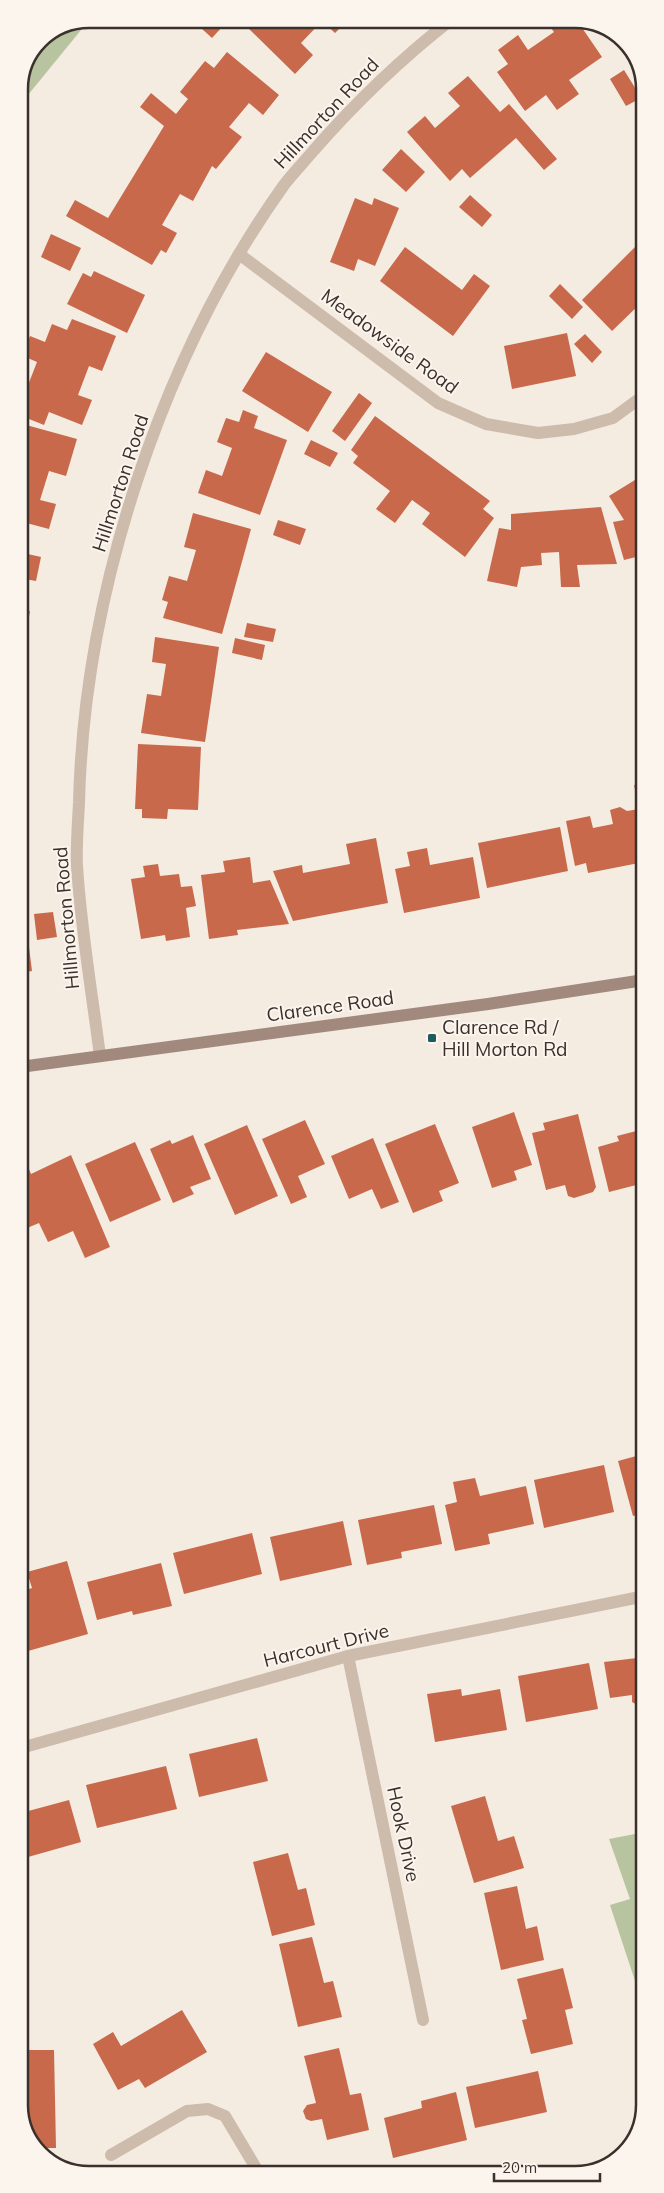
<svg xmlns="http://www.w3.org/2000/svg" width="664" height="2193" viewBox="0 0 664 2193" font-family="Mulish,sans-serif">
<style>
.green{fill:#b8c4a0}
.building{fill:#c8694b}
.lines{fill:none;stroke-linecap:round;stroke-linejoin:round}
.street{stroke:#cdbbac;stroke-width:12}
.secondary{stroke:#a18a7d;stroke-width:12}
.poi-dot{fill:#1f5a5e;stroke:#fbf5ee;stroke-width:2}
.labels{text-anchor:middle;stroke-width:4;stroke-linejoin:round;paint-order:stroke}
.street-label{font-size:19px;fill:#3b302b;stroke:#fbf5ee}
.poi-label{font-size:19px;fill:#3b302b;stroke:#fbf5ee;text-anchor:start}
.rim{fill:none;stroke:#3b302b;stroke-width:2.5}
</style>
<rect width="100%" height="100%" fill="#f4ebe1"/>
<!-- green -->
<g class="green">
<polygon points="90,19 19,106 19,88 39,39"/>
<polygon points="645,1832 645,1992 639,1993 610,1905 630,1899 609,1839"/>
</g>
<!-- building -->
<g class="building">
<polygon points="191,19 214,19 223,26 212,38"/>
<polygon points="252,19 349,19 335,33 322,21 301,43 313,55 295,74 246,26"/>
<polygon points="544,19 576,19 602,57 569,80 579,94 557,110 546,95 525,111 497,72 508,64 498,50 518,35 528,50 554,32"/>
<polygon points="227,52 279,95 263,115 249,103 229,127 242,137 216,169 212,166 193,201 180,194 162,225 177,233 166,253 161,250 152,265 66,216 75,200 108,218 164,126 140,107 151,93 176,114 188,99 180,92 205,61 214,68"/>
<polygon points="624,70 637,91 643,87 643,101 641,98 626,106 610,79"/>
<polygon points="468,76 500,112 509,104 557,159 544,170 516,138 470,178 462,169 450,181 407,132 425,116 435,128 460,106 448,93"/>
<polygon points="401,149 425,172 406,192 382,170"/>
<polygon points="470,195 492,215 482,227 459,207"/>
<polygon points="355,198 372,205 374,198 399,208 375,266 358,259 354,271 330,262"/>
<polygon points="51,234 81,248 70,271 41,257"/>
<polygon points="643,239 643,301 612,331 582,300"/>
<polygon points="405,247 462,290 474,274 490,286 453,336 380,281"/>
<polygon points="94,271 145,295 127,333 67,304 83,273 91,277"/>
<polygon points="560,284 583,307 572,319 549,296"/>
<polygon points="72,319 116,336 102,371 89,366 78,395 92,400 82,425 49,412 44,425 19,415 19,396 23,398 37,362 23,356 30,336 45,342 52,324 67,330"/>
<polygon points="567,333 576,376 512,389 504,346"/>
<polygon points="585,334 602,352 592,363 574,344"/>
<polygon points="266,352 332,392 308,432 242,391"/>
<polygon points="359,393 372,403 345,441 332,431"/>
<polygon points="243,410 258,416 254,428 287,440 260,515 198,493 206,470 222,476 232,448 217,442 226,418 239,422"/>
<polygon points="375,416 490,501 483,509 494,518 465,557 422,524 430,513 412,500 395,523 376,509 390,491 353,463 358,456 351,450"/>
<polygon points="19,423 77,439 66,476 49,471 40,500 56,504 49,529 19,521"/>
<polygon points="311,440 338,453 330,467 304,454"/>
<polygon points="643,475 643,541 637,547 640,556 624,560 613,522 624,520 609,496"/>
<polygon points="601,507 617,564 577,565 580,587 561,587 559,552 541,553 542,565 521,567 517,587 487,581 499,528 511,530 511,514"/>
<polygon points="193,513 251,529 222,634 163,618 168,602 162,600 169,576 187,581 196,550 184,547"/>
<polygon points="278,520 306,529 300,545 273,535"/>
<polygon points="19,552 41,557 36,581 19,578"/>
<polygon points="19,610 30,611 25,637 19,636"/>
<polygon points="247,623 276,629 273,642 244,637"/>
<polygon points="155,637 219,647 205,742 141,733 147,694 161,696 166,664 152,662"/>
<polygon points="235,638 265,645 262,660 232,653"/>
<polygon points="19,665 29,666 25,710 19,709"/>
<polygon points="19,729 29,730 28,753 20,752"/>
<polygon points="138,744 201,747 198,810 168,809 167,819 142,818 142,809 135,809"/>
<polygon points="644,783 644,862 588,873 586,863 575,866 566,821 590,816 593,828 613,824 610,810 620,807 627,811 639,809 634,785"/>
<polygon points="20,784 24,784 21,810 20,810"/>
<polygon points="560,827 568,871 487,888 478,843"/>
<polygon points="376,838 388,903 293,921 273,871 302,865 303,873 350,864 346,844"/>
<polygon points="427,848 430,865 473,857 480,898 404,913 395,869 410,866 407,852"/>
<polygon points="250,857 253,883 270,880 289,924 237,930 238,935 209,939 201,875 225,872 223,861"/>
<polygon points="158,864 160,876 179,874 181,887 192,886 196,906 186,908 190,937 166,941 165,935 141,939 131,879 145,877 143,866"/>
<polygon points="53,912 57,937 37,940 34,914"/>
<polygon points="20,915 25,915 32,971 20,973"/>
<polygon points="514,1112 532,1165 514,1171 517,1180 492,1188 472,1127"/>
<polygon points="578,1114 596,1187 593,1192 574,1198 568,1196 565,1185 546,1190 532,1133 545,1130 543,1123"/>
<polygon points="305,1120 325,1164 298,1176 307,1197 291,1204 262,1139"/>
<polygon points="435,1124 459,1183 439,1191 443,1201 413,1213 385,1144"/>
<polygon points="247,1125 278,1196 235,1215 204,1144"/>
<polygon points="644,1129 644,1183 609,1192 598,1147 619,1141 617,1136"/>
<polygon points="193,1135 211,1179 190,1187 194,1194 173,1203 150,1149 170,1140 172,1144"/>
<polygon points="373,1138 399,1202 381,1209 372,1189 349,1199 331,1156"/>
<polygon points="135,1142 161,1200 110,1222 85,1164"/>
<polygon points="71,1155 110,1247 85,1258 73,1231 48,1242 39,1223 20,1231 20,1159 24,1157 31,1174"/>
<polygon points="640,1455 645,1473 645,1513 633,1516 618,1461"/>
<polygon points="604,1465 614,1512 544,1528 534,1480"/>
<polygon points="475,1478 480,1496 526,1486 534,1524 488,1534 490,1544 455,1551 445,1505 457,1502 453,1482"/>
<polygon points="434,1505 442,1544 401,1552 402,1558 367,1565 358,1520"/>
<polygon points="343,1521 352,1565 280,1581 270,1537"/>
<polygon points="252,1533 262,1574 184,1594 173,1553"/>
<polygon points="67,1561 88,1634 21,1653 20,1592 32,1588 27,1572"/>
<polygon points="161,1563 172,1606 133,1615 132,1611 97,1620 87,1582"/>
<polygon points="645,1657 645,1707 641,1707 632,1702 632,1695 610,1698 604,1662"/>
<polygon points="589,1663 598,1709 526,1722 518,1676"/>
<polygon points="461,1689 462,1696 500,1689 507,1730 435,1742 427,1694"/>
<polygon points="257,1738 268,1781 199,1797 189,1754"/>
<polygon points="166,1766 177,1809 97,1828 86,1785"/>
<polygon points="485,1796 498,1841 514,1836 524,1868 474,1883 451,1806"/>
<polygon points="69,1800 81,1842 21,1859 21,1813"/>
<polygon points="288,1853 298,1890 306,1888 315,1925 272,1936 253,1862"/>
<polygon points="517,1886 526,1929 537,1926 544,1960 501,1970 484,1893"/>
<polygon points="312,1937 324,1983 333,1981 342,2017 298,2027 279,1944"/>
<polygon points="563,1968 573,2008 565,2010 573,2044 531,2054 522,2020 527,2019 517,1979"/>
<polygon points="182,2010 207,2052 145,2088 139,2079 118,2090 93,2044 113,2032 121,2046"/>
<polygon points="339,2048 350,2095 361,2093 369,2130 327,2140 322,2119 311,2121 306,2119 303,2111 307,2105 316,2103 304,2056"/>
<polygon points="21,2050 54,2050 56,2148 37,2148 21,2122"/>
<polygon points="538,2071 547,2112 475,2128 466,2087"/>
<polygon points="456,2092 467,2140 393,2158 384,2118 422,2108 421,2101"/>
</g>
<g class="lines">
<!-- street -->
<g class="street">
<polyline points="239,254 438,403 486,424 538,433 574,429 613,418 643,396"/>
<path d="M100,1056C92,993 81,930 77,866C76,845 78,824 79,803C84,593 161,357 284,185C293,173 304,162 314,150C356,102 402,58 452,19"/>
<polyline points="348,1656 423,2020"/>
<polyline points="21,1748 348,1656 645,1596"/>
<polyline points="111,2155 187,2111 208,2109 225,2116 259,2173"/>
</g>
<!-- secondary -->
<polyline class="secondary" points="20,1067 488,1004 644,980"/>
</g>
<!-- markers -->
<rect class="poi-dot" x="427" y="1033" width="10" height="10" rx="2.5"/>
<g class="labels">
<!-- street labels -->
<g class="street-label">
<text transform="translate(326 113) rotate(-47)" y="7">Hillmorton Road</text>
<text transform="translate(390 341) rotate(36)" y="7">Meadowside Road</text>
<text transform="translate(120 483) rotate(-72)" y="7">Hillmorton Road</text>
<text transform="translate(66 918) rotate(-95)" y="7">Hillmorton Road</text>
<text transform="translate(330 1006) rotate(-8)" y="7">Clarence Road</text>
<text transform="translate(326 1645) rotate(-14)" y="7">Harcourt Drive</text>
<text transform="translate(404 1834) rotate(78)" y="7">Hook Drive</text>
</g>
<!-- poi labels -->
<g class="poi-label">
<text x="442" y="1034">Clarence Rd /<tspan x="442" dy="22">Hill Morton Rd</tspan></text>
</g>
</g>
<!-- crop -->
<path d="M0 0H664V2193H0ZM89 28H575A61 61 0 0 1 636 89V2105A61 61 0 0 1 575 2166H89A61 61 0 0 1 28 2105V89A61 61 0 0 1 89 28Z" fill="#fbf5ee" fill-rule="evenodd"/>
<path class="rim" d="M89 28H575A61 61 0 0 1 636 89V2105A61 61 0 0 1 575 2166H89A61 61 0 0 1 28 2105V89A61 61 0 0 1 89 28Z"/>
<!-- scale -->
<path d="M494 2173v8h106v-8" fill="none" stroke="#3b302b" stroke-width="2.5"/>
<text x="502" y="2173" font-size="15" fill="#3b302b" stroke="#fbf5ee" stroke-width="4" paint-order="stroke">20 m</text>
</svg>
